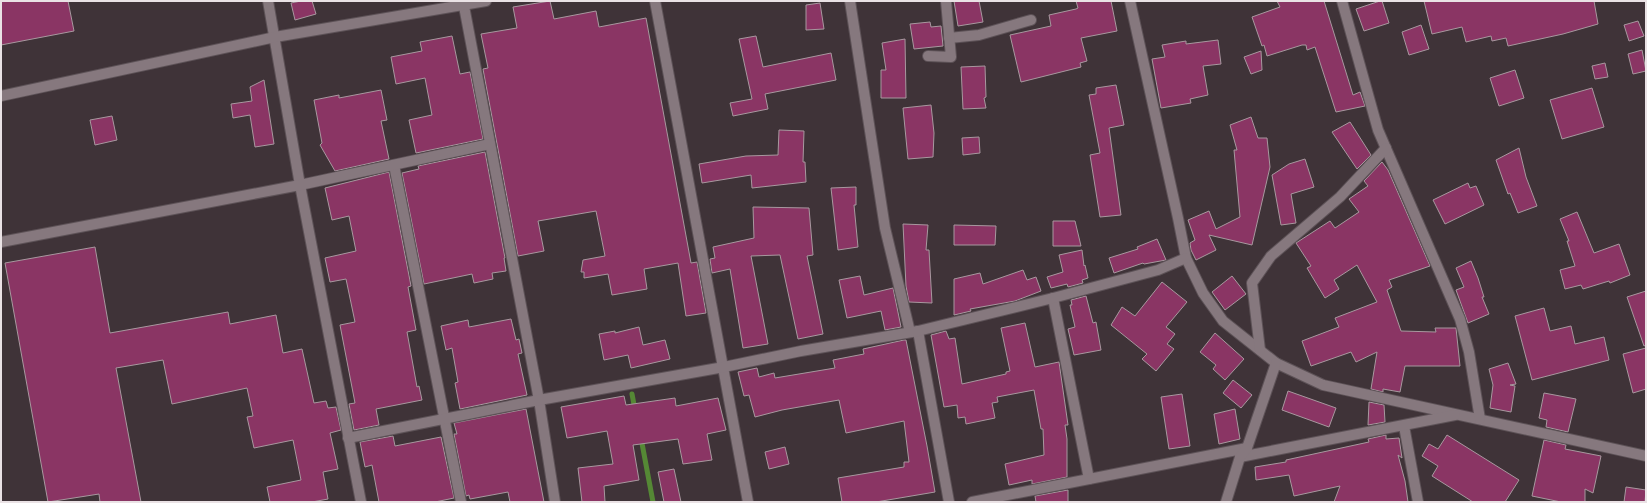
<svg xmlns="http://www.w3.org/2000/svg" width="1647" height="503" viewBox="0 0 1647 503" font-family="'PT Sans',sans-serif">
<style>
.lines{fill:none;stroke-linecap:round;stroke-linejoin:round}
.stream{stroke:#558835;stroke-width:5}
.building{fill:#8a3564;stroke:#a8989f}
.minor-casing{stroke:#5d5257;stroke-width:12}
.minor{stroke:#86787e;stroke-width:10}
</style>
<rect width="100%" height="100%" fill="#3f3338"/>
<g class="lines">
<!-- stream -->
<g class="stream">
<polyline points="632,394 635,410"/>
<polyline points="641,438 653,502"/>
</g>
</g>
<!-- building -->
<g class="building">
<polygon points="1,1 68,1 74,31 1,45"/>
<polygon points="301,1 312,1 316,14 295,20 291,3"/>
<polygon points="550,1 554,19 596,11 599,27 646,18 691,263 697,262 706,313 686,316 678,263 644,269 647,289 612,295 608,274 584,278 584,272 581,272 583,260 605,256 596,211 538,221 544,251 518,256 483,69 488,68 481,34 517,28 513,7"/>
<polygon points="954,1 979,1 983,22 958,26"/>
<polygon points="1076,1 1111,1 1117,31 1081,38 1087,61 1080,63 1081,67 1021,82 1010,35 1051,26 1049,15 1076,9 1078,8"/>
<polygon points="1277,1 1324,1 1353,95 1360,92 1365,106 1336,112 1315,47 1307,50 1306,45 1302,45 1267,56 1264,45 1262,46 1252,17 1280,7"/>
<polygon points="1380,1 1382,1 1389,23 1364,31 1356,9"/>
<polygon points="1424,1 1594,1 1598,24 1563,34 1508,46 1506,38 1492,41 1491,36 1466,42 1462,27 1432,34"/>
<polygon points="820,3 824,29 806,30 806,5"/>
<polygon points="1638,21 1644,36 1629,41 1624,25"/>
<polygon points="930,22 931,27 941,26 943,46 914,49 910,24"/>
<polygon points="1421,25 1429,49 1409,55 1402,32"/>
<polygon points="452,36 460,74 470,72 483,139 416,153 409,120 432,115 425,78 396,84 391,57 422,51 420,42"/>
<polygon points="756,36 763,67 831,53 836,80 765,94 768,109 733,116 730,103 752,99 739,39"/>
<polygon points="905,39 906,98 881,98 881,70 886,70 882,43"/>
<polygon points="1218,40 1221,64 1203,66 1208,95 1190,99 1191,103 1161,108 1152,59 1165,57 1162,45 1186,41 1186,44"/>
<polygon points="1642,50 1646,71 1633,74 1628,54"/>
<polygon points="1261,51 1262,70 1251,74 1244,57"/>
<polygon points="1605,63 1608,77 1595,79 1592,66"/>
<polygon points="985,66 986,97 984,98 986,108 963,109 961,67"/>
<polygon points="1515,70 1524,98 1499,106 1490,78"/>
<polygon points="264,80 274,144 255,147 250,115 233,118 231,104 252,101 250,87"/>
<polygon points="1116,85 1124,125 1109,128 1121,215 1100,217 1090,155 1100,153 1089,95 1096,94 1096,88"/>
<polygon points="1592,88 1604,127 1562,139 1550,100"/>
<polygon points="381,90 387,120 381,121 389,159 335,171 320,145 322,143 314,100 339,95 339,98"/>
<polygon points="931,105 934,133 933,157 908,159 903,108"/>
<polygon points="112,116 117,140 95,145 90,120"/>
<polygon points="1251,117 1258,138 1267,138 1270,167 1252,245 1209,235 1216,250 1196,260 1191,250 1190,243 1195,240 1188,220 1209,211 1216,229 1240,217 1234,150 1237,150 1230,125"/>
<polygon points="1350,122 1371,155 1357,169 1332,132"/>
<polygon points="779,130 804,131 803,162 805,162 806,182 752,188 751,175 702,183 699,164 746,156 778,155"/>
<polygon points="979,137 980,153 963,155 962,138"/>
<polygon points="1519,148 1526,177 1537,206 1518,213 1510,193 1508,194 1496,160"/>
<polygon points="485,152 505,258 504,258 506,271 492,273 493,279 474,283 472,274 424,284 402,173 419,169 418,166"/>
<polygon points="1305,159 1314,187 1291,194 1296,223 1281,225 1272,175 1289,164"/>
<polygon points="1382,162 1388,170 1430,266 1389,280 1392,287 1387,290 1401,331 1436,332 1435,328 1456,328 1460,366 1405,366 1400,392 1383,389 1383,392 1371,389 1377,352 1356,362 1351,352 1311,366 1302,341 1339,327 1335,318 1377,302 1357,265 1334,280 1339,289 1325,298 1307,268 1311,266 1296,243 1330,221 1335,228 1359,212 1349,199 1368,186 1364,181"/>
<polygon points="389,172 411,286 408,287 416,330 407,332 417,387 419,386 422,400 376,409 379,425 354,430 349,404 355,403 340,325 355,322 346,279 330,282 325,258 356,251 349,216 332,220 325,188"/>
<polygon points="1468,183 1470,188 1476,186 1484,205 1445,224 1433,200"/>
<polygon points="856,187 856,205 854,205 858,247 838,250 831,188"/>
<polygon points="753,207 809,208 813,255 807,256 823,334 798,339 780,255 751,256 768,344 743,348 730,269 712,273 710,259 715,258 713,247 754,238"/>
<polygon points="1577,212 1594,253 1619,244 1630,275 1610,283 1609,281 1583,289 1581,285 1565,289 1560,270 1575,266 1567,241 1569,241 1560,219"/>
<polygon points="1053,221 1075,221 1081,246 1053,246"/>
<polygon points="903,224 928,225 926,250 929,250 932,303 909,302 906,286"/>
<polygon points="954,225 996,226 995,245 954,245"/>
<polygon points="1157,239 1166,260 1144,264 1143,263 1114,273 1109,258 1138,249 1137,247"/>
<polygon points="95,247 110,333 228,312 230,324 276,315 283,353 302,349 314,403 326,401 328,408 336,407 341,430 330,433 338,469 323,472 328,499 312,502 270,502 267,487 301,480 293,440 254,448 247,417 253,416 247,388 172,404 163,360 116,368 141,502 100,502 99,494 48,502 5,263"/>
<polygon points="1082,250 1084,266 1085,265 1088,278 1082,280 1083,283 1068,287 1067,284 1051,288 1047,277 1063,272 1059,255"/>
<polygon points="1471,261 1478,278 1484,297 1482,297 1489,314 1468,323 1456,290 1464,287 1456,268"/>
<polygon points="1023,270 1027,280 1036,277 1041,291 1015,301 970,309 971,311 954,315 954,279 980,273 983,284"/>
<polygon points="860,276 864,295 893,288 901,327 885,330 881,311 847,318 839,280"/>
<polygon points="1232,276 1246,294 1225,310 1212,292"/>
<polygon points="1162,282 1187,302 1166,327 1175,334 1167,344 1174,349 1156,371 1142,359 1147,354 1111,325 1122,307 1135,316"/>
<polygon points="1646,291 1646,345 1644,346 1627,297"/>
<polygon points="1086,296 1093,323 1096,322 1101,350 1074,355 1068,329 1075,327 1070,305 1072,305 1071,300"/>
<polygon points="1544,308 1550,331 1571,326 1575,344 1604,337 1609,360 1532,380 1515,316"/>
<polygon points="511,319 516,340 519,339 522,353 518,354 527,395 460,409 455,383 458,382 452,348 446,350 441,326 468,320 469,327"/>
<polygon points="1025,323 1035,367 1059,362 1068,425 1065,425 1067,439 1067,477 1032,484 1032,480 1009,485 1005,464 1044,455 1043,429 1041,429 1034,390 997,397 998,402 992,403 995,418 966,424 965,417 958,418 957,405 944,407 931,335 946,331 949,339 955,338 962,384 1006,374 1006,372 1010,371 1001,328"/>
<polygon points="639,327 643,345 665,340 670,359 631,368 628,355 604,360 599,334 615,331 615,333"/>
<polygon points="1215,333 1244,359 1225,380 1213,369 1216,365 1200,352"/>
<polygon points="904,340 906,340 927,446 935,492 876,502 842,502 838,478 904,467 904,462 909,462 904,421 846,433 839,400 782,410 755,417 749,395 744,396 738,372 757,368 759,377 774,373 775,378 835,368 833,360 864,354 863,349"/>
<polygon points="1646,348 1646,389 1633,393 1623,354"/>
<polygon points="1508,363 1516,384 1510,385 1515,386 1511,412 1490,408 1493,385 1489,369"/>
<polygon points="1233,380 1252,395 1241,408 1223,393"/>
<polygon points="1288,391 1336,408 1329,427 1282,410"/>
<polygon points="1544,393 1576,399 1568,432 1546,427 1547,420 1539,418"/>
<polygon points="1182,394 1190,446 1169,449 1161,397"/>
<polygon points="624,396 626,405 675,398 676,406 718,398 726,430 707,434 712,460 683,464 678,439 633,445 639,480 604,486 605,502 582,502 578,468 613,464 607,431 567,438 561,407"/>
<polygon points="1369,402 1384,405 1385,422 1368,425"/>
<polygon points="526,409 544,502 510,502 508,492 470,499 469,495 466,496 454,434 457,434 454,423"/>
<polygon points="1235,409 1240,439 1219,444 1214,414"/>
<polygon points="1386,435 1386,439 1399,438 1402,458 1398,455 1405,481 1408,502 1334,502 1340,486 1294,496 1289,475 1256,480 1255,467 1286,462 1286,460 1369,442 1368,439"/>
<polygon points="1447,435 1519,480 1505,502 1473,502 1432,476 1438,466 1422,456 1429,444 1438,449"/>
<polygon points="393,436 395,446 441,437 454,498 435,502 379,502 372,465 365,467 360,442"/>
<polygon points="1544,440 1566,445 1565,449 1601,456 1593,493 1585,489 1585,502 1561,502 1532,496"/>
<polygon points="785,447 789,464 769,469 765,452"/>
<polygon points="674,469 681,502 664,502 658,472"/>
<polygon points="1626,487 1646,490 1645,502 1624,502"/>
<polygon points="1068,490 1068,502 1036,502 1035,496"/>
</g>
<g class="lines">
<!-- minor casing -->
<g class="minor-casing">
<g id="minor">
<polyline points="268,1 300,185 361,502"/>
<polyline points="463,1 539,400 555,502"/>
<polyline points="655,1 748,502"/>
<polyline points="850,1 885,228 910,332"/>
<polyline points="1130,1 1178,218 1186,258 1203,293 1223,321 1276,363 1323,385 1646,456"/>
<polyline points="1342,1 1378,130 1460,319 1469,352 1480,419"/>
<polyline points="949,38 979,35 1031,20"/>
<polyline points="928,56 951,57 946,1"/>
<polyline points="1,96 275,37 486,1"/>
<polyline points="394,165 461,502"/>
<polyline points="1,242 300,185 490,144"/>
<polyline points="1053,298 1089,479"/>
<polyline points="918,331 949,502"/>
<polyline points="1260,350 1252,283 1271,256 1340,197 1386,148"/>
<polyline points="1404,426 1418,502"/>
<polyline points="348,438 539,400 724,367 801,351 918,331 1053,298 1158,270 1186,258"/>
<polyline points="1240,457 1455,415"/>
<polyline points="972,502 1247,448"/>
<polyline points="1226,502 1240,457 1247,448 1276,363"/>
</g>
</g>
<!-- minor -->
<use href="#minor" class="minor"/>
</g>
<!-- border -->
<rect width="1647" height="503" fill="none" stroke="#eae2e5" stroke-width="4"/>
</svg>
